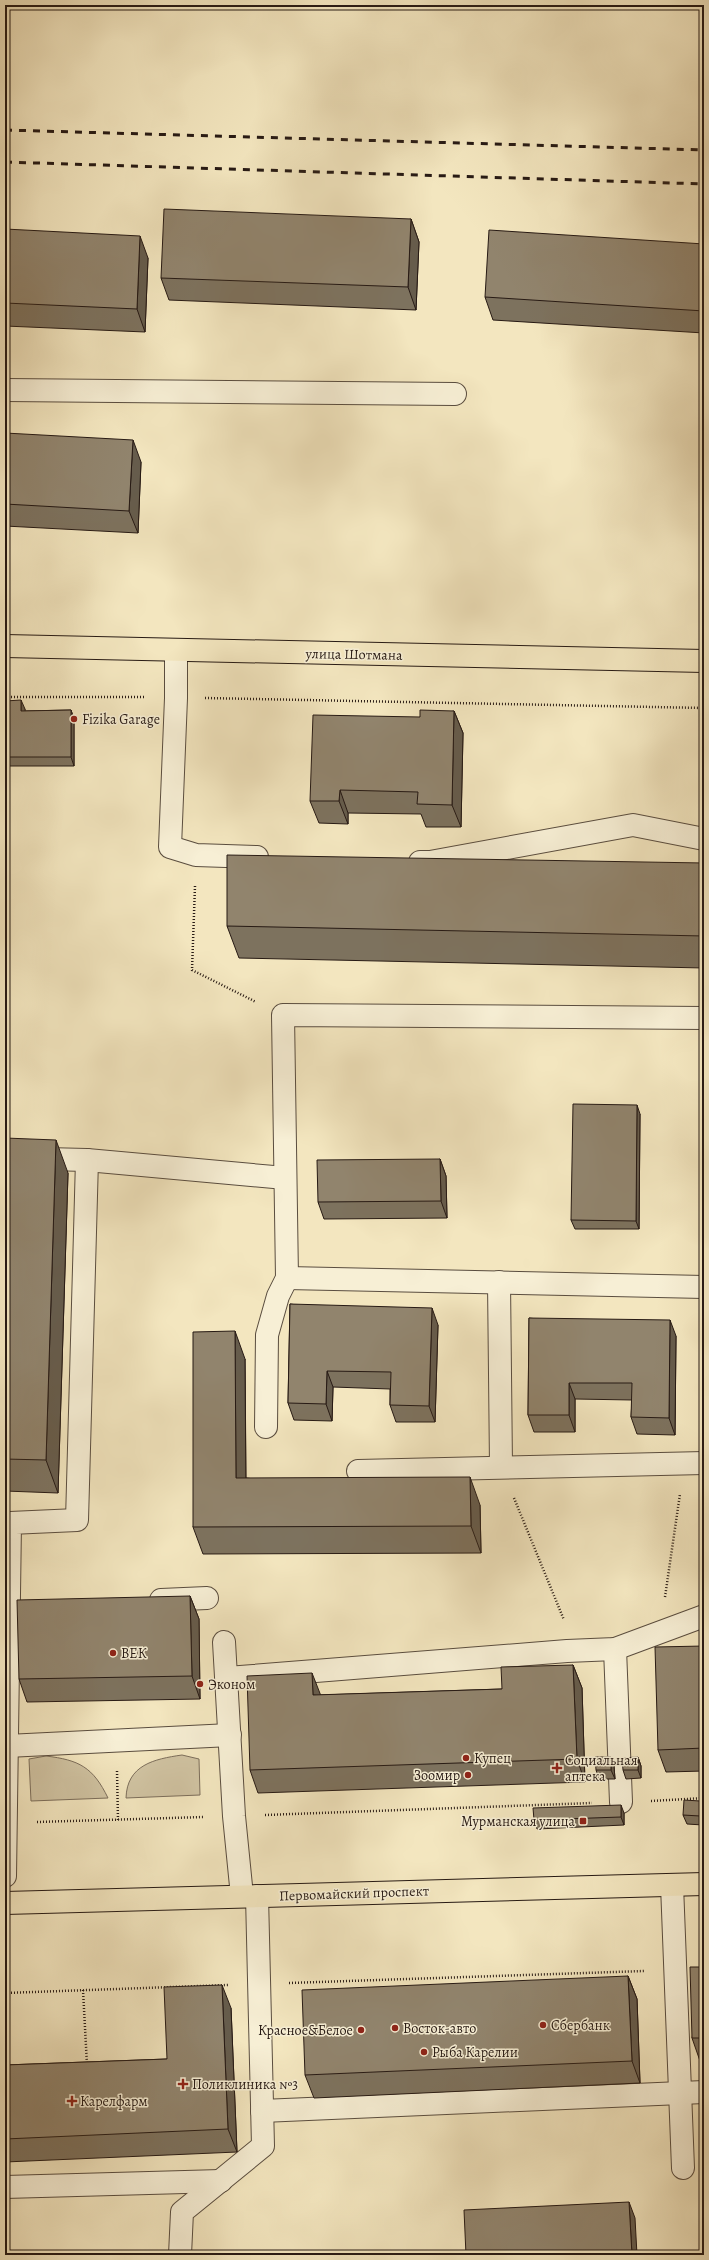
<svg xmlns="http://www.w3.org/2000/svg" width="709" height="2260" viewBox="0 0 709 2260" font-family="Alegreya,serif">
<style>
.green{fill:#d0c3a2;stroke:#7c6e5b}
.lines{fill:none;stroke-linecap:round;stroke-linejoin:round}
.minor-casing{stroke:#5a4d3f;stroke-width:24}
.major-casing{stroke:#271a14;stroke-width:24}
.path{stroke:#271a14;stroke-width:2.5;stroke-dasharray:1 2;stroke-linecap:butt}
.minor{stroke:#f7efd5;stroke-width:22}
.major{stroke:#f3e6bf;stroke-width:22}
.rail{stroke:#271a14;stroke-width:3;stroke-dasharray:7 7;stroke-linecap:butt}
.wall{fill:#7d725e;stroke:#271a14}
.shaded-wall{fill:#665c4c;stroke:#271a14}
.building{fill:#91846d;stroke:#271a14}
.poi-dot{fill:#8f2418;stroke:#f7efd5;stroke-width:1.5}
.labels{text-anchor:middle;stroke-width:3;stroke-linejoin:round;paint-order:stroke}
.street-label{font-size:14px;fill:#271a14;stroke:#f7efd5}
.poi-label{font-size:14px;fill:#271a14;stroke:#f7efd5;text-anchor:start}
</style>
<rect width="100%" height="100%" fill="#f3e6bf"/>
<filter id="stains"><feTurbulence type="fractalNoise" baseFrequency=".005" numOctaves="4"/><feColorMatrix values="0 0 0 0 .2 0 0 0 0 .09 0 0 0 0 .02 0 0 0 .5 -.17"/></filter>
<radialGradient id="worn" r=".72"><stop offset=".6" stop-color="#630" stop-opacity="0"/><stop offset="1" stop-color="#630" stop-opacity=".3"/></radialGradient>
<!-- green -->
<g class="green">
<path d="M182,1755L199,1759L200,1795L126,1798C127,1765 154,1759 182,1755Z"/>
<path d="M46,1756C79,1760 93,1767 108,1798L31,1801L29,1759Z"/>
</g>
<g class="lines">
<!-- minor casing -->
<g class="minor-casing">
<g id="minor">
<polyline points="5,390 455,394"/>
<polyline points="176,650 176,698 170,847 196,855 257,857"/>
<polyline points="420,862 430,862 633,825 704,839"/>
<polyline points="5,1158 87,1160 285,1178"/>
<polyline points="287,1278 704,1287"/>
<polyline points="499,1282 501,1466"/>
<polyline points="266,1427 267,1335 278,1296 287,1278 283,1015 704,1018"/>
<polyline points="358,1471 704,1463"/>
<polyline points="161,1600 207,1598"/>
<polyline points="224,1642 234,1816 242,1896"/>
<polyline points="615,1649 621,1802"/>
<polyline points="227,1678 567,1651 615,1649 704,1616"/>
<polyline points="7,1746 230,1735"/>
<polyline points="5,1876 10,1523 77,1520 87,1160"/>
<polyline points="672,1885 683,2168"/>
<polyline points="262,2111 704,2092"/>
<polyline points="5,2187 221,2181"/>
<polyline points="180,2255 182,2212 263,2146 257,1896"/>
</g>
</g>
<!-- major casing -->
<g class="major-casing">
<g id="major">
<polyline points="5,646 704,661"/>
<polyline points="5,1903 704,1884"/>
</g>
</g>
<!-- path -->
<g class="path">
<polyline points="5,697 146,697"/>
<polyline points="205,698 704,708"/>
<polyline points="195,886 192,970 256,1002"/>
<polyline points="514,1498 564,1620"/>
<polyline points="665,1597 680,1494"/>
<polyline points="117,1771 118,1820"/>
<polyline points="651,1801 704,1798"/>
<polyline points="265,1815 592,1803"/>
<polyline points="37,1822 204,1817"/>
<polyline points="289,1983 644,1971"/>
<polyline points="83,1990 87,2065"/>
<polyline points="5,1993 228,1985"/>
</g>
<!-- minor -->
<use href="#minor" class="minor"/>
<!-- major -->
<use href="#major" class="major"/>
<!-- rail -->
<g class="rail">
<polyline points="5,130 704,150"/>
<polyline points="5,162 704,184"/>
</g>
</g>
<!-- wall -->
<g class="wall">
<polygon points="411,219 419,242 416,310 169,300 161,278"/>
<polygon points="5,229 148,258 145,332 5,326"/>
<polygon points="704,244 704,333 493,320 485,297"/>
<polygon points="5,433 141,462 138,533 5,526"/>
<polygon points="5,701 25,709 25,711 71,710 74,719 74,766 5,766"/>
<polygon points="454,711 463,733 461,827 426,827 421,814 348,813 348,824 319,823 310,801 420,717"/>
<polygon points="704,863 704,968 239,958 227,926"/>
<polygon points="640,1114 639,1229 575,1229 571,1220"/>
<polygon points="5,1138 68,1173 58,1493 5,1491"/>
<polygon points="440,1159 446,1176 447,1218 324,1219 318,1202"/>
<polygon points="290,1304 438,1325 435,1422 396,1422 390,1405 390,1389 333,1387 332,1421 294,1420 288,1403"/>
<polygon points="529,1318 676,1336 675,1435 637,1434 631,1417 632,1400 575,1399 575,1432 534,1432 528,1415"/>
<polygon points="245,1359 246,1478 480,1505 481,1553 203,1554 193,1527"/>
<polygon points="190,1596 199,1619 200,1699 27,1702 19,1679"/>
<polygon points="704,1646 704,1771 666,1772 658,1750"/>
<polygon points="573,1665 582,1688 585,1782 258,1793 250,1770 320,1695 502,1689"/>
<polygon points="638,1757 641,1766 641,1778 626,1779 623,1770"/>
<polygon points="614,1766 615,1779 599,1779 596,1770"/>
<polygon points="704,1810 703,1825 687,1824 683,1815"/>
<polygon points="624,1813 624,1825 537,1829 534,1820"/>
<polygon points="704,1967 704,2061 700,2061 692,2038"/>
<polygon points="628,1976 637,1999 640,2083 314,2098 305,2075"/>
<polygon points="231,2008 237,2152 5,2162 5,2065 167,2059"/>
</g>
<!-- shaded-wall -->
<g class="shaded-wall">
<polygon points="411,219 419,242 416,310 408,287"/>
<polygon points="140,236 148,258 145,332 137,309"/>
<polygon points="133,440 141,462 138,533 129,511"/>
<polygon points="21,700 25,709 25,719 21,711"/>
<polygon points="71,710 74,719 74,766 71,757"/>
<polygon points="454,711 463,733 461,827 452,805"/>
<polygon points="340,790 348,813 348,824 339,801"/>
<polygon points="637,1105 640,1114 639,1229 636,1221"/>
<polygon points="56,1140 68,1173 58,1493 46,1460"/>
<polygon points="440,1159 446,1176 447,1218 441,1201"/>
<polygon points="432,1308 438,1325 435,1422 429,1406"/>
<polygon points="670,1320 676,1336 675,1435 669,1418"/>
<polygon points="235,1331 245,1359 246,1506 236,1478"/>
<polygon points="327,1371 333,1387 332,1421 326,1404"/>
<polygon points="569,1383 575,1399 575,1432 569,1415"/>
<polygon points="470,1477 480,1505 481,1553 471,1526"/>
<polygon points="190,1596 199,1619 200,1699 192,1676"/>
<polygon points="573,1665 582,1688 585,1782 577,1759"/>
<polygon points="312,1673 321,1696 313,1695"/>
<polygon points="611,1757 614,1766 615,1779 611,1770"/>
<polygon points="638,1757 641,1766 641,1778 638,1770"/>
<polygon points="700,1801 704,1810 703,1825 700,1816"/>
<polygon points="621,1805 624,1813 624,1825 621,1817"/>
<polygon points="628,1976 637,1999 640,2083 632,2061"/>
<polygon points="222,1985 231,2008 237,2152 228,2129"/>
<polygon points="629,2202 635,2218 637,2255 632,2255"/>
</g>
<!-- building -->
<g class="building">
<polygon points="164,209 411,219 408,287 161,278"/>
<polygon points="5,229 140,236 137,309 5,303"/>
<polygon points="489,230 704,244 704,311 485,297"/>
<polygon points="5,433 133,440 129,511 5,504"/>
<polygon points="21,700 21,711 71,710 71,757 5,757 5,701"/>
<polygon points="420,710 454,711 452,805 417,804 418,792 340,790 339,801 310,801 313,715 420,717"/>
<polygon points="227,855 704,863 704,936 227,926"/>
<polygon points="573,1104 637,1105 636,1221 571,1220"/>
<polygon points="5,1138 56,1140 46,1460 5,1459"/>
<polygon points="440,1159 441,1201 318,1202 317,1160"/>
<polygon points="290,1304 432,1308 429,1406 390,1405 391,1372 327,1371 326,1404 288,1403"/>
<polygon points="529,1318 670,1320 669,1418 631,1417 632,1383 569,1383 569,1415 528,1415"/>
<polygon points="235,1331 236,1478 470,1477 471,1526 193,1527 193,1332"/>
<polygon points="190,1596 192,1676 19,1679 17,1600"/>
<polygon points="704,1646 704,1748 658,1750 655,1647"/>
<polygon points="573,1665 577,1759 250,1770 247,1676 312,1673 313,1695 502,1689 501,1667"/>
<polygon points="595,1757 611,1757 611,1770 596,1770"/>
<polygon points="638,1757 638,1770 623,1770 622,1758"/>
<polygon points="684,1800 700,1801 700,1816 683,1815"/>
<polygon points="621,1805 621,1817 534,1820 533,1808"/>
<polygon points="690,1967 704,1967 704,2038 692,2038"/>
<polygon points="628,1976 632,2061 305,2075 302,1990"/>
<polygon points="222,1985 228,2129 5,2139 5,2065 167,2059 164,1987"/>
<polygon points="629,2202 632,2255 466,2255 464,2210"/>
</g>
<!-- markers -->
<g class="poi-dot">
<circle cx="74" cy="719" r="4"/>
<circle cx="113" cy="1653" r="4"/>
<circle cx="200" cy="1684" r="4"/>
<circle cx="466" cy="1758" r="4"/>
<path d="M555 1762h4v4h4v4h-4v4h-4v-4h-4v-4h4z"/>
<circle cx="468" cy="1775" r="4"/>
<rect x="579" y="1817" width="8" height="8" rx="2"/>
<circle cx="543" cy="2025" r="4"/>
<circle cx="395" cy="2028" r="4"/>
<circle cx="361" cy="2030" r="4"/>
<circle cx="424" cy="2052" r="4"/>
<path d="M181 2078h4v4h4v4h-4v4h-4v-4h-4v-4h4z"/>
<path d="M70 2095h4v4h4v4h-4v4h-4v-4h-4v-4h4z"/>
</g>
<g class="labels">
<!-- street labels -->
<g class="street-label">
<text transform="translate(354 654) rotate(1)" y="5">улица Шотмана</text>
<text transform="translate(354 1893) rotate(-2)" y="5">Первомайский проспект</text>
</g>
<!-- poi labels -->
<g class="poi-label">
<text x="82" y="724">Fizika Garage</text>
<text x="121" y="1658">ВЕК</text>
<text x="208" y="1689">Эконом</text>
<text x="474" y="1763">Купец</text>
<text x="565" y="1765">Социальная<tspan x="565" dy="16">аптека</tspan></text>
<text x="460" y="1780" text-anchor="end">Зоомир</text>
<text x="575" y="1826" text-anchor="end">Мурманская улица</text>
<text x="551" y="2030">Сбербанк</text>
<text x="403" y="2033">Восток-авто</text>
<text x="353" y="2035" text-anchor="end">Красное&amp;Белое</text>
<text x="432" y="2057">Рыба Карелии</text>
<text x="192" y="2089">Поликлиника №3</text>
<text x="80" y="2106">Карелфарм</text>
</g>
</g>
<!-- margin -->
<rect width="709" height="2260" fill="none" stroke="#f3e6bf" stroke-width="20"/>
<rect x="6" y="6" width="697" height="2248" fill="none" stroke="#271a14" stroke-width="2"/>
<rect x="10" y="10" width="689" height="2240" fill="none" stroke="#271a14"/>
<rect width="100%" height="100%" filter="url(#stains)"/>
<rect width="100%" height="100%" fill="url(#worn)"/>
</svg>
